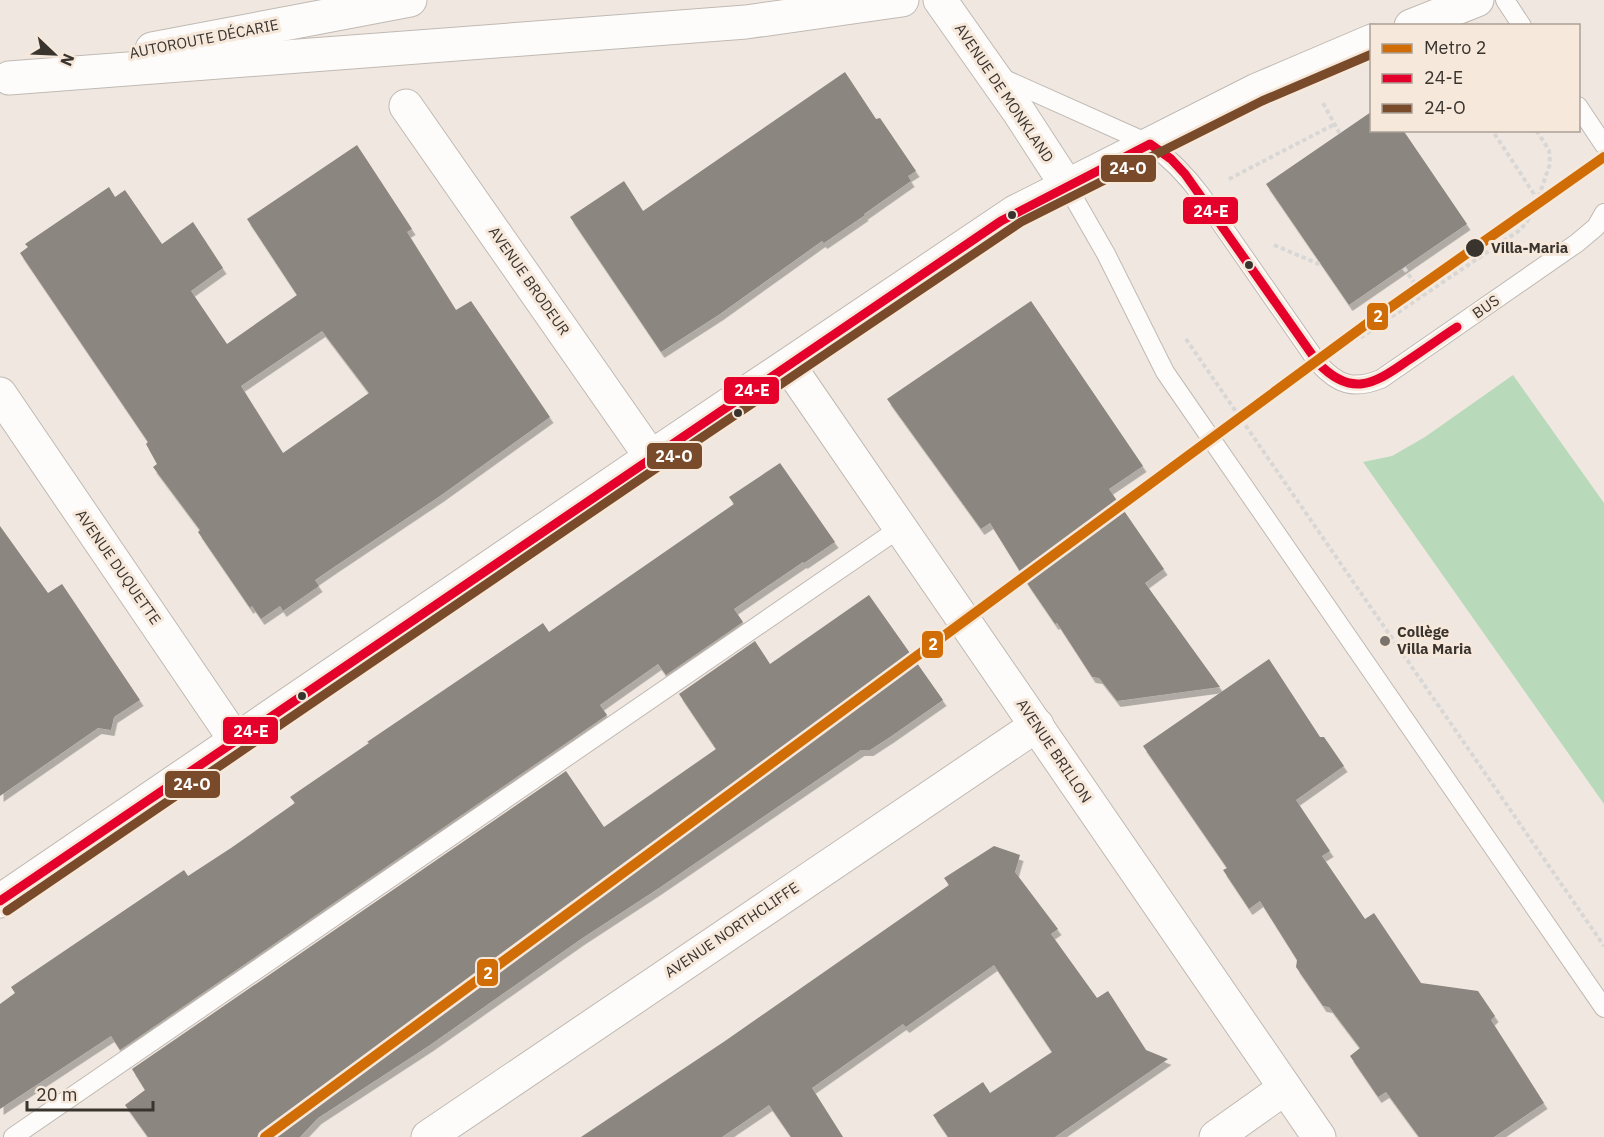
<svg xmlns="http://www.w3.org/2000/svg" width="1604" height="1137" viewBox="0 0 1604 1137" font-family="'IBM Plex Sans',sans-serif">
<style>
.forest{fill:#b8d9ba}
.building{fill:#8c8680;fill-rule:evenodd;filter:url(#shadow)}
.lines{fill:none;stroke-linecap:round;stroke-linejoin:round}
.service-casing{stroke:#c0b9b3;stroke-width:20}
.minor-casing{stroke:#c0b9b3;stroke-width:35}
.secondary-casing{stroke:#c0b9b3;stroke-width:35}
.motorway-casing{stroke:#c0b9b3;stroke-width:35}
.path{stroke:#d9d7d5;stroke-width:4;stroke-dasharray:4.5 3;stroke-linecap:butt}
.service{stroke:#fdfcfa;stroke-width:18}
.minor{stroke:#fdfcfa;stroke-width:33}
.secondary{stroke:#fdfcfa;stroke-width:33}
.motorway{stroke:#fdfcfa;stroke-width:33}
.bus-1-casing{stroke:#f6e8da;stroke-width:14}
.bus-2-casing{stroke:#f6e8da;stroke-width:14}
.bus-1{stroke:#e4002b;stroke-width:9}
.bus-2{stroke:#7a4b2a;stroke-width:9}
.metro-1-casing{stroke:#f6e8da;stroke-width:15}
.metro-1{stroke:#d06d07;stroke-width:10}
.bus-dot{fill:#3a342f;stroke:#f6e8da;stroke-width:2}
.poi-dot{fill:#7a736d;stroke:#f6e8da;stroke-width:2}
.labels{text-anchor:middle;stroke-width:6;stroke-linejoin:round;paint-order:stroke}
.street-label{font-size:15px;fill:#3a342f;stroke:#f6e8da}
.stop-label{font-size:15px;font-weight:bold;fill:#3a342f;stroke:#f6e8da;text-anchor:start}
.poi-label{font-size:15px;font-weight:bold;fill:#3a342f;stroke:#f6e8da;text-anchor:start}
.line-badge{stroke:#f6e8da;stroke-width:2}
.badge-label{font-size:16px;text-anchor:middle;font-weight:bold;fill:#fff}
</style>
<defs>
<filter id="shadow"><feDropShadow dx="3.5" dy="6" stdDeviation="0" flood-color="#0004"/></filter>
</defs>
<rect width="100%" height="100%" fill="#f0e8e0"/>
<!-- forest -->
<polygon class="forest" points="1513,375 1604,503 1604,804 1363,462 1392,456 1425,437"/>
<!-- building -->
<g class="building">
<polygon points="845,72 876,119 880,118 916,171 908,176 911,181 864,214 865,215 824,243 822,241 720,314 661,352 570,217 624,181 643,211"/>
<polygon points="1371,112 1371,130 1403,130 1467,224 1349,305 1266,184"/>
<path d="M357,145L412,229L407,232L456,310L471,301L550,417L440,496L334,567L315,580L319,586L283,611L280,606L261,619L252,606L250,608L198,532L200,530L153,467L157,464L146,444L148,442L20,253L28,247L25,244L109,187L115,197L125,190L162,244L193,222L223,268L191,291L227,344L297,295L247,219ZM322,331L369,393L283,453L241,386Z"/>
<polygon points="1031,301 1143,466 1109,489 1164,569 1145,583 1220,687 1117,701 1099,678 1092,677 1057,623 1055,624 1029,586 990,523 981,529 887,399"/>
<polygon points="780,463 835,542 804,563 803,562 734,609 743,622 666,675 658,664 600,705 607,715 120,1050 111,1036 0,1109 0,1004 15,993 11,987 184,870 188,876 231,848 295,803 290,797 369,743 367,742 543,623 549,632 734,504 729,497"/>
<polygon points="0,526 48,593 62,584 140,700 114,717 111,730 98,728 0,796"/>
<polygon points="869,595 943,700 890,737 870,750 861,750 659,888 581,939 430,1045 318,1118 300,1137 148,1137 125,1105 145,1090 132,1069 566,771 604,827 716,749 679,694 755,641 770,664"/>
<polygon points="1269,659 1320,737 1324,737 1344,766 1296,800 1330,851 1322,856 1365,919 1374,913 1421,983 1478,991 1495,1016 1491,1020 1544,1103 1494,1137 1419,1137 1386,1092 1378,1097 1350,1056 1360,1048 1329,1007 1323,1006 1296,967 1297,960 1260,901 1249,909 1223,870 1227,868 1143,746"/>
<polygon points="994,846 1020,855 1015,872 1058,929 1051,934 1097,998 1108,991 1146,1050 1168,1059 1055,1137 948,1137 933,1115 983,1082 990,1093 1052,1052 994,965 906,1027 903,1024 812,1088 843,1137 791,1137 769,1105 722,1137 581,1137 725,1041 949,885 944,878"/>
</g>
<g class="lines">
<!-- service casing -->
<g class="service-casing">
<g id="service">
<polyline points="1505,0 1522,26"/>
<path d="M1000,77L1150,144C1171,159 1186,175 1201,195L1318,363C1338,385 1353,390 1381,379L1577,243L1596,227L1604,213"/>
<polyline points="1578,106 1604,145"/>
<polyline points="1067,186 1106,254 1165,372 1604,1008"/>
<polyline points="13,1137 900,528"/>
</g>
</g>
<!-- minor casing -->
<g class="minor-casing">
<g id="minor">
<polyline points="406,106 651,457"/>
<polyline points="789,366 1319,1137"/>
<polyline points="0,394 236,741"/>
<polyline points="428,1137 1037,725"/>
<polyline points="1216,1137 1285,1088"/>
</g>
</g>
<!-- secondary casing -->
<g class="secondary-casing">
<g id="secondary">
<polyline points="940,0 1019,112 1067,186"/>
<polyline points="1411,26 1477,0"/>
<polyline points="0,901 651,457 1015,212 1257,90 1372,41"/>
</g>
</g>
<!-- motorway casing -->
<g class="motorway-casing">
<g id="motorway">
<polyline points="152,49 410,0"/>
<polyline points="9,78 746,22 902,0"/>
</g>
</g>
<!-- path -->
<g class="path">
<polyline points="1323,103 1340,134"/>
<polyline points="1229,179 1335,124"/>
<polyline points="1536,204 1550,164 1549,150 1536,130"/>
<polyline points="1274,245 1321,265"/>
<polyline points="1404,268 1423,295"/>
<path d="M1339,336L1349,340L1360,338L1520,230C1530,219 1536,209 1534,194L1492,130"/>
<polyline points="1186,339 1604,946"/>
</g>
<!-- service -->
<use href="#service" class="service"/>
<!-- minor -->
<use href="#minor" class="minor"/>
<!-- secondary -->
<use href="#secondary" class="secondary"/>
<!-- motorway -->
<use href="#motorway" class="motorway"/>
<!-- bus-1 casing -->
<g class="bus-1-casing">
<path id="bus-1" d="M0,901L1001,221L1150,144L1171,159L1185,174L1318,363C1351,397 1373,385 1407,361C1424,350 1440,338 1457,327"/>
</g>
<!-- bus-2 casing -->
<g class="bus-2-casing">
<polyline id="bus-2" points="7,911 658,467 1021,222 1262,101 1372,54"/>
</g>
<!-- bus-1 -->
<use href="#bus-1" class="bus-1"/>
<!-- bus-2 -->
<use href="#bus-2" class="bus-2"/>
<!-- metro-1 casing -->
<g class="metro-1-casing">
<polyline id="metro-1" points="265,1137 1368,323 1604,157"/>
</g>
<!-- metro-1 -->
<use href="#metro-1" class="metro-1"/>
</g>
<!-- markers -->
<g class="bus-dot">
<circle cx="1012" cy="215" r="5"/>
<circle cx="1475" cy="248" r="10"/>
<circle cx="1249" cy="265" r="5"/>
<circle cx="738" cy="413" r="5"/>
<circle cx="302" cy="696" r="5"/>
</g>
<circle class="poi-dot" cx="1385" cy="641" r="6"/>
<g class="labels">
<!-- street labels -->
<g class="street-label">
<text transform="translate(204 39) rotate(-11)" y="5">AUTOROUTE DÉCARIE</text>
<text transform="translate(1004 93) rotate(56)" y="5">AVENUE DE MONKLAND</text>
<text transform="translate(529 281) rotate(55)" y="5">AVENUE BRODEUR</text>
<text transform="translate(1486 307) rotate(-35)" y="5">BUS</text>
<text transform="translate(118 567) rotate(55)" y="5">AVENUE DUQUETTE</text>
<text transform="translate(1054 751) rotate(56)" y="5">AVENUE BRILLON</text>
<text transform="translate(732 930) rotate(-34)" y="5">AVENUE NORTHCLIFFE</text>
</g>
<!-- stop labels -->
<g class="stop-label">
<text x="1491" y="253">Villa-Maria</text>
</g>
<!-- poi labels -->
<g class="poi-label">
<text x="1397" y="637">Collège<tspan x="1397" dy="17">Villa Maria</tspan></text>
</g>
</g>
<g class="line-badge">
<rect x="1100" y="154" width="57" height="29" rx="6" fill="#7a4b2a"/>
<rect x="1182" y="196" width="57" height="29" rx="6" fill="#e4002b"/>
<rect x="1366" y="302" width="23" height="29" rx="6" fill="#d06d07"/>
<rect x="723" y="376" width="57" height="29" rx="6" fill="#e4002b"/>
<rect x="646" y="442" width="57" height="28" rx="6" fill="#7a4b2a"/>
<rect x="921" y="630" width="23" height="29" rx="6" fill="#d06d07"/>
<rect x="222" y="716" width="57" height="29" rx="6" fill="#e4002b"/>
<rect x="164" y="770" width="57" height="29" rx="6" fill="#7a4b2a"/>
<rect x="476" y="958" width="23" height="29" rx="6" fill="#d06d07"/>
</g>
<g class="badge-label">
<text x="1128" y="174">24-O</text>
<text x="1211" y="217">24-E</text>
<text x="1378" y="322">2</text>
<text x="752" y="396">24-E</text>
<text x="674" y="462">24-O</text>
<text x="933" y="650">2</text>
<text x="251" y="737">24-E</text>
<text x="192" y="790">24-O</text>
<text x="488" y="979">2</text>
</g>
<!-- legend -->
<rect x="1370" y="24" width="210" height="108" fill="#f6e8da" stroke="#aba096" stroke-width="1.5"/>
<rect x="1382" y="44" width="30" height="9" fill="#d06d07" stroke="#aba096" stroke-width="1.5"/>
<text x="1424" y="54" font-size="18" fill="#3a342f">Metro 2</text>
<rect x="1382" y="74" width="30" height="9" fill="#e4002b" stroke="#aba096" stroke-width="1.5"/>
<text x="1424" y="84" font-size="18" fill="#3a342f">24-E</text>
<rect x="1382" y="104" width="30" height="9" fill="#7a4b2a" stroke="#aba096" stroke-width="1.5"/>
<text x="1424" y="114" font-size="18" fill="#3a342f">24-O</text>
<!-- north arrow -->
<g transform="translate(54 54) rotate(113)" stroke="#f6e8da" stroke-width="4.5" paint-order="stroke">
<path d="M0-4.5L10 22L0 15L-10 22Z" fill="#3a342f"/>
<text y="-9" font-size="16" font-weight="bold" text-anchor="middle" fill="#3a342f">N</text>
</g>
<!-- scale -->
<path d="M27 1101v9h126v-9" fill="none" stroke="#3a342f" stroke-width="3"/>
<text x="36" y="1101" font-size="18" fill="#3a342f" stroke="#f6e8da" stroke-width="4.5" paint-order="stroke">20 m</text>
</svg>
